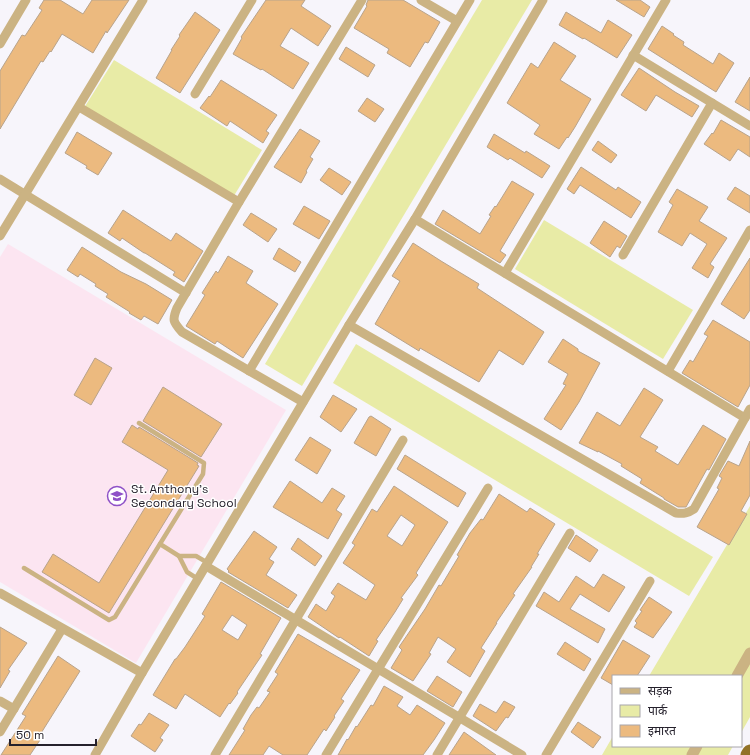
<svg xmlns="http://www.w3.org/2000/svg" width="750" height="755" viewBox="0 0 750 755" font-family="'Space Grotesk','Noto Sans Devanagari',sans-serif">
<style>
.education{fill:#fce5f1}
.green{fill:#e8eba6}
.building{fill:#ecba7f;stroke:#b8a38b;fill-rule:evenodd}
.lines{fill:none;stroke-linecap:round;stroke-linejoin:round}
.service{stroke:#cbb383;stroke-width:4.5}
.minor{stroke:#cbb383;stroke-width:9}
.tertiary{stroke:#cbb383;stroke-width:11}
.trunk{stroke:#927227;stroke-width:15}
.labels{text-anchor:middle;stroke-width:3;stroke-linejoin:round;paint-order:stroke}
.poi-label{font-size:12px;fill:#25212c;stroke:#fff;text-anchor:start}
</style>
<rect width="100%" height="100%" fill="#f7f5fb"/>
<!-- education -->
<polygon class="education" points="8,244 286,410 136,663 0,582 0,257"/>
<!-- green -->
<g class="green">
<polygon points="482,0 532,0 302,386 265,364"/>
<polygon points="114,60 262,150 232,199 84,108"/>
<polygon points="544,220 693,310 663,359 515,269"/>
<polygon points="356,344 713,557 689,596 333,383"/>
<polygon points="750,506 750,717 741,733 741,676 649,676"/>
<polygon points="613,736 613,746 733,746 728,755 602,755"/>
</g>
<!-- building -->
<g class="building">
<polygon points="44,0 60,0 83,14 92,0 129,0 107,33 106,31 93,53 62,34 51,52 50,51 43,62 41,61 0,129 0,71 22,35 25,36 42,10 39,8"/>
<polygon points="266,0 305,0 301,6 331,26 318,46 291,28 280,46 309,63 293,89 262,69 261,70 233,54 242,38 241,37"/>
<polygon points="368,0 403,0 440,22 428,43 425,42 410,67 387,53 389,49 354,28 367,6 366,5"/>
<polygon points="616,0 640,0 650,7 644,17"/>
<polygon points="195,12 220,30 180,93 156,78 172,50 171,50 180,36 179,35"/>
<polygon points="566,12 601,33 608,20 632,35 617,58 584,38 583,39 559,25"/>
<polygon points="662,26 674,34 673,35 684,42 683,45 713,64 719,53 734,63 716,92 648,49"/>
<polygon points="554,42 576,56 560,80 591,99 575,127 568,138 567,137 559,149 534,134 540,125 507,103 531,63 538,68"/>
<polygon points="346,47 375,65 368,77 339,59"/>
<polygon points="639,68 675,92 699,106 692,117 656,95 646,111 621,95"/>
<polygon points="750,77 750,111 735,102"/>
<polygon points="221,80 277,115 266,131 269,133 263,143 230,121 227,126 200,108 209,96 210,97"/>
<polygon points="367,98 384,109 375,122 358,111"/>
<polygon points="721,120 750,137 750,157 738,149 730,161 704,144 712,133 713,134"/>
<polygon points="300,129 320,141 310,157 313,159 306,171 307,172 301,183 274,167"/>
<polygon points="77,132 112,153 98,175 86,168 87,166 65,153"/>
<polygon points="494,134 525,153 526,151 550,166 542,178 510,158 508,160 487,147"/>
<polygon points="598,141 617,155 611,163 592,150"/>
<polygon points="581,167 616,190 618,187 641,202 631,218 580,185 574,194 567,189"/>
<polygon points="329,168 351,182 342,195 320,180"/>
<polygon points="512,181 534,194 500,251 506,255 500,263 435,224 443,210 480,234 491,216 489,215 495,206 496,207"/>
<polygon points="735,187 750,196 750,213 727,199"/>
<polygon points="677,189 708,207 699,221 727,238 710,264 714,267 708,278 692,268 707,244 690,233 682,246 658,232 673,205 669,202"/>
<polygon points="304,206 330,221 319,239 293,224"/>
<polygon points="123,210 171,241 176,233 203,251 184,282 173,275 175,272 145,253 144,253 122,238 120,241 108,233"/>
<polygon points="251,213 277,229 268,242 243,225"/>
<polygon points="604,221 627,236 620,248 617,246 610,257 590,243"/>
<polygon points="413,243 441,261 479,284 477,288 544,332 523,365 499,350 479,382 420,348 419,351 375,324 400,281 392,276"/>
<polygon points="82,247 121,272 146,284 172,300 158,324 144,316 141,320 129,313 130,312 106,297 108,294 95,286 96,284 80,274 78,277 67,270"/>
<polygon points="279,248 301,262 295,272 273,259"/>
<polygon points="228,256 253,271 246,283 278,304 243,358 217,341 215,344 186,326 205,295 202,293 216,271 218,273"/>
<polygon points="750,258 750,310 744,319 721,304"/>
<polygon points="713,320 750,342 750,385 738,407 682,373 690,360 693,362 708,336 704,334"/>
<polygon points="563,339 578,349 578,351 600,363 579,402 561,430 544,419 566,385 563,384 568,374 548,362"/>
<polygon points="95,358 112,368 91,405 74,395"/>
<polygon points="163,387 222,424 201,457 143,421"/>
<polygon points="644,388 663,400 640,437 658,447 655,451 678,465 703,425 726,439 709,470 707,469 686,507 678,507 664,499 664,498 640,483 642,479 621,466 622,464 598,451 598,452 579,443 597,412 620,426"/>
<polygon points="333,395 357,409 341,432 320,417"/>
<polygon points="371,416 391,429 376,456 354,443 369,417"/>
<polygon points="132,425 138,429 139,427 198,463 197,465 199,466 109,613 42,572 53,554 99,583 168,470 122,442"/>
<polygon points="310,437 331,450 317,474 295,460"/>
<polygon points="750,441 750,495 741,511 747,514 729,545 697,527 719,489 717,488 722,478 719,476 728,461 739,466"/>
<polygon points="405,455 466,493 458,507 397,469"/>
<polygon points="290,481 322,503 332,488 345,496 336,510 342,514 328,539 273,507"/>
<path d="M394,486L448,522L416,573L418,575L401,598L403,599L395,612L376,640L378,641L369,656L340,637L339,638L308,617L316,604L326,611L335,596L331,593L338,583L366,600L375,585L343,563L355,545L352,543L372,509L377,512ZM401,515L415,525L402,546L387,536Z"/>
<polygon points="499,494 527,512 530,508 555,524 537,554 539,554 531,567 532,567 513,594 515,595 496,623 497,623 481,648 485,651 470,677 447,662 456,649 438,637 429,653 431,654 413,681 391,668 402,650 399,647 425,609 439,585 441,586 459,556 457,555 470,533 481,519 483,520"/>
<polygon points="254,531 277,547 269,559 274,562 266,575 297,595 288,608 228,572 229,571 227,569"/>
<polygon points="576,535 598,550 590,562 568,548"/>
<polygon points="298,538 322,556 315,566 291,549"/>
<polygon points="603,574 625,587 609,612 580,594 570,609 605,629 598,643 536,606 544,592 559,602 576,576 594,588"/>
<path d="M221,582L281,618L260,654L262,655L237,692L238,693L230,704L229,703L220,717L185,694L176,709L153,695L175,659H176L185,647L205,616L202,614ZM232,615L247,625L238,640L222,630Z"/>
<polygon points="649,597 672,612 653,638 634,627 637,623 635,621 642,611 640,610"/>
<polygon points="0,627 27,643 8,670 10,671 0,688"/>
<polygon points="298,634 360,670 341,699 344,701 334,716 335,717 326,731 324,729 307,755 283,755 269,746 263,755 229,755 245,730 243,729 251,715 257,707 259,708 270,692 267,691 278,674 275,672"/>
<polygon points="623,640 650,656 637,676 613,676 613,685 601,678"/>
<polygon points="565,642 591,659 584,671 557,654"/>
<polygon points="58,656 80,671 38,738 40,740 30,755 1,755 26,716 22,714"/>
<polygon points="437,676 462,692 453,707 427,691"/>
<polygon points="384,686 403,697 397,706 410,715 417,705 445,723 434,740 423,755 338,755 347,739 348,740 356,726 357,727 371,705 373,706"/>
<polygon points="504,701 515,707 508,718 506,717 496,731 473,716 480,704 496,713"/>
<polygon points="149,713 169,725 160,738 163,740 155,752 131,736 139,724 141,725"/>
<polygon points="578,722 601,737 593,748 571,732"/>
<polygon points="464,732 496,755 449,755"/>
</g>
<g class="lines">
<!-- service -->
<g class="service">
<polyline points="160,544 179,556 196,556 208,563"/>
<polyline points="179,556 187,572 198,579"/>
<polyline points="24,568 109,620 115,617 203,474 204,463 139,423"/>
</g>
<!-- minor -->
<g class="minor">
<polyline points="421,0 457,21"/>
<polyline points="0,44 26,0"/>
<polyline points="633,55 750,126"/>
<polyline points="195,94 252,0"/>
<polyline points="79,107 239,202"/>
<polyline points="0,179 186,293"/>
<polyline points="415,219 745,418"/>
<polyline points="0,236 143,0"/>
<polyline points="623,255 712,103"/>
<polyline points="505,273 666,0"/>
<path d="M349,325L676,513C684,514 688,513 694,509L750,409"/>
<polyline points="249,371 470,0"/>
<polyline points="668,371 750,230"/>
<path d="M303,402L182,332C173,322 172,320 177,308L239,202L362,0"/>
<polyline points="206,566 522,755"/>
<polyline points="0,593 142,673"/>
<polyline points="0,701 14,709"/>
<polyline points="0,732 62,629"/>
<polyline points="95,755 142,673 349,325 415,219 543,0"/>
<polyline points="215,755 403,440"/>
<polyline points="326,755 488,488"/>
<polyline points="437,755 570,533"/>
<polyline points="546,755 650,581"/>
</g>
<!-- tertiary -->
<g class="tertiary">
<polyline points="737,676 750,653"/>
<polyline points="692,755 697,746"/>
</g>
<!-- trunk -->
<polyline class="trunk" points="748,755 750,752"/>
</g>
<!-- icons -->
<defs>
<g id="school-ring" transform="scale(1)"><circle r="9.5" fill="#fff" stroke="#8e51c7" stroke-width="1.5"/><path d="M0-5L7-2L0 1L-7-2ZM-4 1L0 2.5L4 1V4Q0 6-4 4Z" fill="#8e51c7"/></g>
</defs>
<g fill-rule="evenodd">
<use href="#school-ring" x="117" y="496"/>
</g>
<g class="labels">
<!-- poi labels -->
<g class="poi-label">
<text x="131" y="493">St. Anthony's<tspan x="131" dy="14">Secondary School</tspan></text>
</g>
</g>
<!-- legend -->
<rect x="612" y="675" width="130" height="72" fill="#ffffff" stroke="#a8a6ab"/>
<rect x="620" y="688" width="20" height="6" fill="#cbb383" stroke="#a8a6ab"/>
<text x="648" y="695" font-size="12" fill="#25212c">सड़क</text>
<rect x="620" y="705" width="20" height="12" fill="#e8eba6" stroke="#a8a6ab"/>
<text x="648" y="715" font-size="12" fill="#25212c">पार्क</text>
<rect x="620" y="725" width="20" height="12" fill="#ecba7f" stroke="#a8a6ab"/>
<text x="648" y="735" font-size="12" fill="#25212c">इमारत</text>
<!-- scale -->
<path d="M10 739v6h86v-6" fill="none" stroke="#25212c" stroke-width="2"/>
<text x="16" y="739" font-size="12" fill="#25212c" stroke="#ffffff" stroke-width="3" paint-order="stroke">50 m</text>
</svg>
